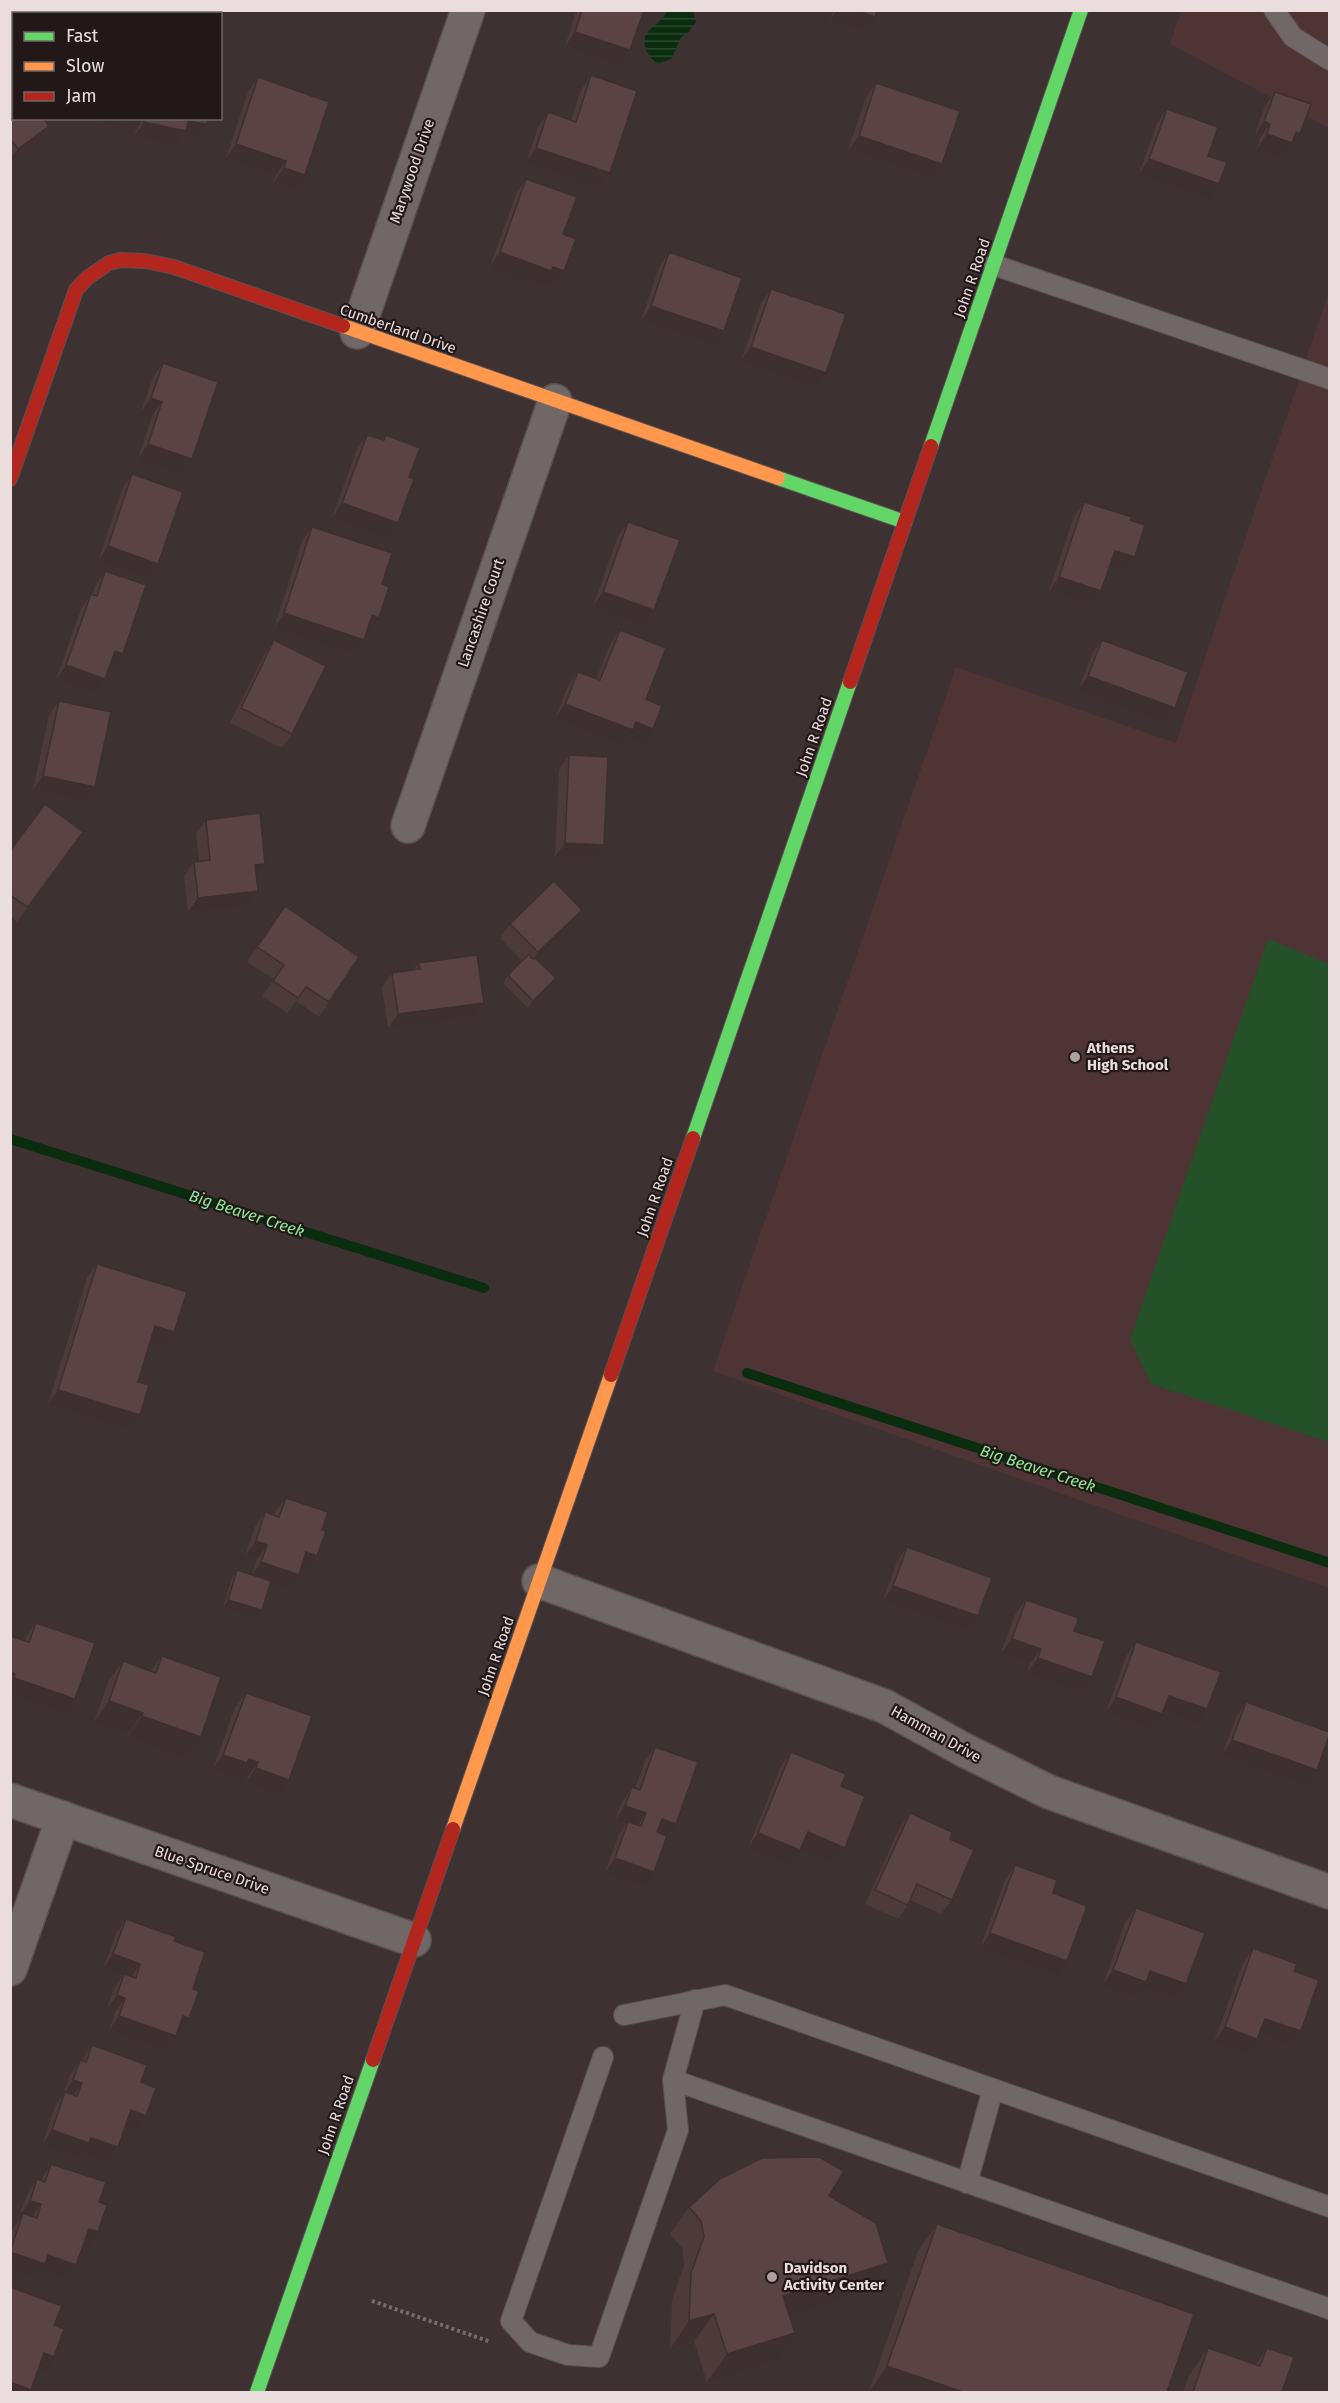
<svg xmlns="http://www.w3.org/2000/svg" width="1340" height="2403" viewBox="0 0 1340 2403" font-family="'Fira Sans',sans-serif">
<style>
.built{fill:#4e3434}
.park{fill:#245128}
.water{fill:url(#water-rules)}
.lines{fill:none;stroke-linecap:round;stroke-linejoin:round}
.stream{stroke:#0a2c0f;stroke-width:10}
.lane-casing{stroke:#5b5051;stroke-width:22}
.street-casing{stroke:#5b5051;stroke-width:36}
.fast-casing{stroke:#5b5051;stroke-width:16}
.slow-casing{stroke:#5b5051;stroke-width:16}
.jam-casing{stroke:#5b5051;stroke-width:16}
.path{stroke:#766d6d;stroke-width:4;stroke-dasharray:3 3;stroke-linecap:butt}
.lane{stroke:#706767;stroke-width:20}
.street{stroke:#706767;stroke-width:33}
.fast{stroke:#63d668;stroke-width:14}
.slow{stroke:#ff974d;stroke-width:14}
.jam{stroke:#b3261e;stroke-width:14}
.wall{fill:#4d3a3b}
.shaded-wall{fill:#3e2f30}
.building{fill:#594345;stroke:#3e2f30;stroke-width:1.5}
.poi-dot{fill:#aea0a1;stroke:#221818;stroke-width:2}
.labels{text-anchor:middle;stroke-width:4.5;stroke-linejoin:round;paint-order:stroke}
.street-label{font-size:15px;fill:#ebdcdd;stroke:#221818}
.poi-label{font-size:15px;font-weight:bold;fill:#ebdcdd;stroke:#221818;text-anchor:start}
.water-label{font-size:16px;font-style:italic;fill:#8be893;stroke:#221818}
</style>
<defs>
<pattern id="water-rules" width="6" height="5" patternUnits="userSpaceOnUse" patternTransform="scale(1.5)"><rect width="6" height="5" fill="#0a2c0f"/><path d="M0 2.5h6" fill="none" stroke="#2e4a32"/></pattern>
</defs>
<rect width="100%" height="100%" fill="#3d3131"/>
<!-- built -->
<g class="built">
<polygon points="1181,11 1329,11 1329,128 1170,44"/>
<polygon points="1329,291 1329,1588 713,1371 956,667 1176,743"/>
</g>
<!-- park -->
<polygon class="park" points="1268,939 1329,964 1329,1442 1151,1384 1130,1339"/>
<!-- water -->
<path class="water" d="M667,11H693L696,22L688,33L681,37L672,58L659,64C652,60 649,56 646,49C638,30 661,26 667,11Z"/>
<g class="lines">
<!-- stream -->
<g class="stream">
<polyline points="10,1139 484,1288"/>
<polyline points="747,1373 1330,1563"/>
</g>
<!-- lane casing -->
<g class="lane-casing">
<g id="lane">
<polyline points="1274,10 1293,37 1330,60"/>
<polyline points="994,265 1330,379"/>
<polyline points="624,2015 725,1995 1330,2207"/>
<polyline points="603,2057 511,2321 530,2342 568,2355 599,2357 678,2130 673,2080 695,2000"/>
<polyline points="673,2080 1330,2309"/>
<polyline points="967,2183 993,2089"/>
</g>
</g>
<!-- street casing -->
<g class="street-casing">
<g id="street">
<polyline points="357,332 468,10"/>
<polyline points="408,826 555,401"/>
<polyline points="539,1581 884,1706 966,1751 1049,1792 1330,1892"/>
<polyline points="10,1800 414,1940"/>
<polyline points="10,1969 63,1818"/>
</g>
</g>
<!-- fast casing -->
<g class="fast-casing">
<g id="fast">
<polyline points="931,446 1081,10"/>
<polyline points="778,478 905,522"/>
<polyline points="693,1138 850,682"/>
<polyline points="257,2392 373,2060"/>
</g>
</g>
<!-- slow casing -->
<g class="slow-casing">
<g id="slow">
<polyline points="343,326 778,478"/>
<polyline points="453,1829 611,1375"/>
</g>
</g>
<!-- jam casing -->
<g class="jam-casing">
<g id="jam">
<polyline points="10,479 76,290 87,278 109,263 120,260 145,261 174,267 343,326"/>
<polyline points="850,682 931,446"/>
<polyline points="611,1375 693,1138"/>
<polyline points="373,2060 453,1829"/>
</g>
</g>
<!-- path -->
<polyline class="path" points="372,2301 491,2342"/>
<!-- lane -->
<use href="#lane" class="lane"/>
<!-- street -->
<use href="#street" class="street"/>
<!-- fast -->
<use href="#fast" class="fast"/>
<!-- slow -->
<use href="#slow" class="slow"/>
<!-- jam -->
<use href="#jam" class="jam"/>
</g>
<!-- wall -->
<g class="wall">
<polygon points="578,10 644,10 630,50 620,65 565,46 575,15"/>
<polygon points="834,10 878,10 865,31 830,20"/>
<polygon points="10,75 49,126 38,141 10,161"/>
<polygon points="591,75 610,173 599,187 526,163 538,127 548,112 571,120 581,90"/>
<polygon points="258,77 294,189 273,183 276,175 226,158 248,92"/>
<polygon points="876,83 942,164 932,178 848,150 866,97"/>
<polygon points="1275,92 1290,149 1288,148 1281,158 1257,149 1260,138 1254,136 1265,106"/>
<polygon points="1167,109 1208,156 1209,199 1139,174 1157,123"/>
<polygon points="95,118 209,118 207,124 197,139 182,136 176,146 134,136 136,130 95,121"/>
<polygon points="526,179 563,234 564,271 554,286 544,282 541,286 490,267 516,194"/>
<polygon points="669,252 713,345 641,321 659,267"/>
<polygon points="771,289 815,387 741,361 761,303"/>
<polygon points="163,363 192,459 182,473 138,459 152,416 141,412 153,377"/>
<polygon points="367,435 382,440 386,435 398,523 388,538 332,518 357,449"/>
<polygon points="132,474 158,564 148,578 98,561 122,489"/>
<polygon points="1084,502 1130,520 1135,557 1125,572 1109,567 1101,591 1091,605 1049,591 1074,516"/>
<polygon points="628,522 654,610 644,625 593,606 618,536"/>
<polygon points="312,527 382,584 379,618 369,632 367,631 364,640 354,654 274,628 302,541"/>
<polygon points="105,571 113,668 110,667 105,679 95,693 56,680 81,609 91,594 92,594 95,586"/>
<polygon points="620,630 646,699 643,743 627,737 622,745 555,718 568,686 578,672 596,679 610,644"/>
<polygon points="274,640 292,734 282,748 230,723 264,655"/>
<polygon points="1102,640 1175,708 1165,723 1078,690 1092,654"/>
<polygon points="59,701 85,801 33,790 49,715"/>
<polygon points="569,755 604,845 594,859 555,857 559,770"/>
<polygon points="206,820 265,864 257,876 258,891 248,906 188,912 184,876 194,862 199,861 196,834"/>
<polygon points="83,832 17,922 10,916 10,851"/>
<polygon points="285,906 359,957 319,1017 296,1001 288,1013 262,996 274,979 247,962"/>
<polygon points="510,924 572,925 536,959 551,986 528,1008 503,983 508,975 522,961 500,938"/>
<polygon points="418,963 484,1003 473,1017 388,1028 382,987 392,973 413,970"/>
<polygon points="97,1264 174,1332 164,1347 150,1342 138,1382 130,1429 48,1404 87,1278"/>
<polygon points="286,1498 307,1570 301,1568 289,1589 271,1583 257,1618 223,1607 232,1578 237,1570 252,1575 257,1559 245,1556 255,1527 265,1512 274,1515 275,1512"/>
<polygon points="907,1547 978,1616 968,1630 883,1600 897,1562"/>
<polygon points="1026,1600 1074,1631 1082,1692 1027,1673 1030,1664 1001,1653 1015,1614"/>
<polygon points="36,1623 65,1714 10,1695 10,1636 25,1641 26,1637"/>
<polygon points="1136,1642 1197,1724 1163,1712 1152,1728 1106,1712 1126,1656"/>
<polygon points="162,1656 201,1737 186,1758 127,1737 128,1734 94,1722 108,1682 123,1661 151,1671"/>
<polygon points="246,1693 279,1794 246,1782 248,1777 240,1774 237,1778 213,1769 235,1707"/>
<polygon points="1246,1702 1317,1770 1307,1785 1222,1755 1236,1717"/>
<polygon points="655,1747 666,1838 644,1886 605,1873 618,1836 626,1824 615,1820 622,1802 632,1787 635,1788 645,1761"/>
<polygon points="791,1752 841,1786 845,1848 834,1862 801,1848 790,1865 748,1848 781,1766"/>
<polygon points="910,1813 950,1839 952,1900 941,1914 910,1900 908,1905 898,1919 865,1904 900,1827"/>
<polygon points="1015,1865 1053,1893 1057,1975 980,1948 1005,1880"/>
<polygon points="1136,1908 1186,1984 1176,1998 1143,1987 1136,1997 1103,1985 1125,1922"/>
<polygon points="126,1919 174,1941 193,1989 179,2032 177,2032 176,2036 166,2050 109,2030 115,2012 107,2009 114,1988 122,1976 103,1969 116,1933"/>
<polygon points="1253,1948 1294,1971 1301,2031 1291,2046 1259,2035 1257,2039 1247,2054 1214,2042 1243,1963"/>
<polygon points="92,2045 141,2082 136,2130 125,2126 118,2147 108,2161 82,2153 79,2158 42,2145 55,2106 63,2095 70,2075 80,2060 81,2061"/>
<polygon points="51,2164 99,2202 88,2247 83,2245 76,2265 66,2279 41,2271 35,2278 10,2270 10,2236 13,2228 22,2216 20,2215 27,2194 37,2179 41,2180"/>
<polygon points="829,2196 888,2263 869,2290 789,2315 776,2360 707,2382 694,2341 670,2349 672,2300 684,2265 682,2248 670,2234 689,2207"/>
<polygon points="937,2224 1167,2392 869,2392 918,2251"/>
<polygon points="1208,2348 1256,2364 1267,2348 1282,2392 1183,2392 1189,2375"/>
</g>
<!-- shaded-wall -->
<g class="shaded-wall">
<polygon points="837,10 856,10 875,17 865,31 830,20"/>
<polygon points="575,32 630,50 620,65 565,46"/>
<polygon points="96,118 144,118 136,130 95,121"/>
<polygon points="188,121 207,124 197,139 182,136 176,146 134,136 144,122"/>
<polygon points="1264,121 1270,124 1260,138 1254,136"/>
<polygon points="49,126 38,141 10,161 10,159 18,149"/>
<polygon points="1296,132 1300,134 1290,149 1288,148 1281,158 1257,149 1267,134"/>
<polygon points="859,136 942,164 932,178 848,150"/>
<polygon points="236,144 286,161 276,175 226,158"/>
<polygon points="536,148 610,173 599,187 526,163"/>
<polygon points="1149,159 1219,184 1209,199 1139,174"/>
<polygon points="284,168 305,175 294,189 273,183"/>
<polygon points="500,252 553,267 564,271 554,286 544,282 541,286 490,267"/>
<polygon points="651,306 724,331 713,345 641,321"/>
<polygon points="751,347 826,373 815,387 741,361"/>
<polygon points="151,398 162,402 152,416 141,412"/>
<polygon points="148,444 192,459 182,473 138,459"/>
<polygon points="342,503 398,523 388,538 332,518"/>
<polygon points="108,546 158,564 148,578 98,561"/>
<polygon points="1115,551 1135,557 1125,572 1105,565"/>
<polygon points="1059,577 1101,591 1091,605 1049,591"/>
<polygon points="603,592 654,610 644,625 593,606"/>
<polygon points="284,613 364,640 354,654 274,628"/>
<polygon points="372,615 379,618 369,632 362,629"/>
<polygon points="115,651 123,654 113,668 105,666"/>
<polygon points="66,665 105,679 95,693 56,680"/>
<polygon points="1088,676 1175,708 1165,723 1078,690"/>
<polygon points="565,704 636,722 653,729 643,743 627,737 622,745 555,718"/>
<polygon points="43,776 95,787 85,801 33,790"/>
<polygon points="565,843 604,845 594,859 555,857"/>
<polygon points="265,864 255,878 255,865"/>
<polygon points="258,891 248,906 188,912 198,898"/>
<polygon points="582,910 572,925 528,967 538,952"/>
<polygon points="556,978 551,986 528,1008 533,1001"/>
<polygon points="484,1003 473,1017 388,1028 398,1014"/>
<polygon points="155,1326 174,1332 164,1347 145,1340"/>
<polygon points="58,1390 140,1415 130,1429 48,1404"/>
<polygon points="256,1541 267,1545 257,1559 245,1556"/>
<polygon points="306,1552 317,1556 307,1570 296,1566"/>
<polygon points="261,1562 299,1575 289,1589 251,1577"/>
<polygon points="893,1586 978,1616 968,1630 883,1600"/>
<polygon points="228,1600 262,1610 257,1618 223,1607"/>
<polygon points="1012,1639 1041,1649 1030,1664 1001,1653"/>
<polygon points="1038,1658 1092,1677 1082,1692 1027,1673"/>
<polygon points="10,1672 15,1674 10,1680"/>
<polygon points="14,1678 75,1699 65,1714 10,1695 10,1683"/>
<polygon points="1169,1696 1207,1709 1197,1724 1159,1710"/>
<polygon points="1116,1697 1162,1714 1152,1728 1106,1712"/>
<polygon points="109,1701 143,1713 128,1734 94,1722"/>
<polygon points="142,1716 201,1737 186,1758 127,1737"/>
<polygon points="1232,1740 1317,1770 1307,1785 1222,1755"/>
<polygon points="223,1755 249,1759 258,1762 248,1777 240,1774 237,1778 213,1769"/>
<polygon points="256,1768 289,1780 279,1794 246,1782"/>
<polygon points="625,1806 646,1813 636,1828 628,1822 626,1824 615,1820"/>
<polygon points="662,1819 676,1824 666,1838 652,1833"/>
<polygon points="808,1832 845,1848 834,1862 797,1847"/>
<polygon points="758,1833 800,1850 790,1865 748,1848"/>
<polygon points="615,1858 654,1872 644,1886 605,1873"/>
<polygon points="990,1933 1067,1961 1057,1975 980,1948"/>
<polygon points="113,1954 140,1964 130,1979 124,1974 122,1976 103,1969"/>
<polygon points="1113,1970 1150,1971 1186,1984 1176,1998 1143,1987 1136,1997 1103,1985"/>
<polygon points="117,1995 125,1998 115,2012 107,2009"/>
<polygon points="119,2016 176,2036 166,2050 109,2030"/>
<polygon points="183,2016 189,2018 179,2032 173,2031"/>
<polygon points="1265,2019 1301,2031 1291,2046 1255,2033"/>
<polygon points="1225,2027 1257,2039 1247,2054 1214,2042"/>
<polygon points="73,2080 82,2083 72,2098 65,2092 63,2095"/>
<polygon points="131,2110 146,2116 136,2130 121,2124"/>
<polygon points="52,2130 91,2138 118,2147 108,2161 82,2153 79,2158 42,2145"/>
<polygon points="30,2201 41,2204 31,2219 23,2213 22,2216 20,2215"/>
<polygon points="89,2229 98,2232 88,2247 78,2243"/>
<polygon points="10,2252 48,2255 76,2265 66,2279 41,2271 35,2278 10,2270"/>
<polygon points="888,2263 869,2290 764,2323 783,2296"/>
<polygon points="714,2314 694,2341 670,2349 689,2321"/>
<polygon points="795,2333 776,2360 707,2382 727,2354"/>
<polygon points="44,2353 54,2357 44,2371 34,2367"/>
<polygon points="887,2366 963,2392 869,2392"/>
<polygon points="10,2382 31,2390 29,2392 10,2392"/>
</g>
<!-- building -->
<g class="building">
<polygon points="582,10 644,10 630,50 575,32"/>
<polygon points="856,10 878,10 875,17"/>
<polygon points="10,75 14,79 14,118 43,118 49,126 18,149 10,139"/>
<polygon points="591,75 637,91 610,173 536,148 548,112 576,122"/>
<polygon points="258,77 329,102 305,175 284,168 286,161 236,144"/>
<polygon points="876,83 960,111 942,164 859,136"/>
<polygon points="1275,92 1311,104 1300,134 1296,132 1292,143 1267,134 1270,124 1264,121"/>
<polygon points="1167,109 1218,127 1208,156 1227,162 1219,184 1149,159"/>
<polygon points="145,118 209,118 207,124 188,121 186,131 144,122"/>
<polygon points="526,179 577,197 563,234 576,239 564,271 553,267 551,271 500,252"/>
<polygon points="669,252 742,278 724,331 651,306"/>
<polygon points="771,289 846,314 826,373 751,347"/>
<polygon points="163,363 218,382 192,459 148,444 162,402 151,398"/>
<polygon points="367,435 384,440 386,435 420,448 409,477 414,479 398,523 342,503"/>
<polygon points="132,474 183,492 158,564 108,546"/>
<polygon points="1084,502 1132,517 1130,520 1145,525 1135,557 1115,551 1101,591 1059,577"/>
<polygon points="628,522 680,540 654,610 603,592"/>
<polygon points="312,527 392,553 382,584 389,587 379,618 372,615 364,640 284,613"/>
<polygon points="105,571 146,585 123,654 115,651 105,679 66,665 91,594 97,596"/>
<polygon points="620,630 666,648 646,699 662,706 653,729 636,722 633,730 565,704 578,672 600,680"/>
<polygon points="274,640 326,666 292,734 241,708"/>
<polygon points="1102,640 1188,672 1175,708 1088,676"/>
<polygon points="59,701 111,712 95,787 43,776"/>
<polygon points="569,755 608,757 604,845 565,843"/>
<polygon points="45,804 83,832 28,907 10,895 10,851"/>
<polygon points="260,813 265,864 255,865 258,891 198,898 194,862 210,860 206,820"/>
<polygon points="554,881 582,910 538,952 510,924"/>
<polygon points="285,906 359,957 329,1002 306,987 298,998 273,981 284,965 257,947"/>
<polygon points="529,954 533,959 535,958 556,978 533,1001 508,975"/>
<polygon points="477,955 484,1003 398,1014 392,973 420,969 418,963"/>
<polygon points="97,1264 187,1292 174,1332 155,1326 138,1382 149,1385 140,1415 58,1390"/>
<polygon points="286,1498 328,1512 322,1530 326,1531 317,1556 306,1552 299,1575 261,1562 267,1545 256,1541 265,1512 279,1517"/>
<polygon points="907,1547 992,1578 978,1616 893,1586"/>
<polygon points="237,1570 271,1581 262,1610 228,1600"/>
<polygon points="1026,1600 1079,1618 1074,1631 1105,1641 1092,1677 1038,1658 1041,1649 1012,1639"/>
<polygon points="36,1623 95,1643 75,1699 14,1678 15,1674 10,1672 10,1636 29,1642"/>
<polygon points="1136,1642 1221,1672 1207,1709 1169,1696 1162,1714 1116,1697"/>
<polygon points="162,1656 221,1677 201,1737 142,1716 143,1713 109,1701 123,1661 156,1673"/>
<polygon points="246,1693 312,1716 289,1780 256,1768 258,1762 249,1759 247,1763 223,1755"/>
<polygon points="1246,1702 1329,1732 1329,1736 1317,1770 1232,1740"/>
<polygon points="655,1747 698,1762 676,1824 662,1819 657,1832 667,1836 654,1872 615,1858 628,1822 641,1826 646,1813 625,1806 632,1787 640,1790"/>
<polygon points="791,1752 846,1774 841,1786 865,1796 845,1848 808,1832 800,1850 758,1833"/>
<polygon points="910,1813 952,1832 950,1839 974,1850 952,1900 917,1884 908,1905 875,1890"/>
<polygon points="1015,1865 1057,1880 1053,1893 1087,1906 1067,1961 990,1933"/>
<polygon points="1136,1908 1205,1933 1186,1984 1150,1971 1146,1982 1113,1970"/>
<polygon points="126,1919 176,1937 174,1941 205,1952 193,1989 199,1991 189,2018 183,2016 176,2036 119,2016 125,1998 117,1995 124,1974 136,1978 140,1964 113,1954"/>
<polygon points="1253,1948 1297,1964 1294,1971 1319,1980 1301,2031 1265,2019 1257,2039 1225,2027"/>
<polygon points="92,2045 147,2065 141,2082 156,2088 146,2116 131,2110 118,2147 91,2138 89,2143 52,2130 65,2092 77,2096 82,2083 73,2080 80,2060 86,2062"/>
<polygon points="819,2157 844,2171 829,2196 876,2223 888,2263 783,2296 795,2333 727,2354 714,2314 689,2321 691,2273 704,2237 701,2221 689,2207 720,2179 762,2158"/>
<polygon points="51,2164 106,2182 99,2202 107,2205 98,2232 89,2229 76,2265 48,2255 45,2264 10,2252 23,2213 37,2218 41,2204 30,2201 37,2179 45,2182"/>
<polygon points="937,2224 1194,2314 1167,2392 963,2392 887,2366"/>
<polygon points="10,2287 62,2306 54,2325 64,2329 54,2357 44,2353 31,2390 10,2382"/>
<polygon points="1208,2348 1260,2366 1267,2348 1294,2357 1282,2392 1193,2392"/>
</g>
<!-- markers -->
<g class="poi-dot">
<circle cx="1075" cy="1057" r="6"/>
<circle cx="772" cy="2277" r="6"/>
</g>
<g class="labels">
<!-- street labels -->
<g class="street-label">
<text transform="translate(412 171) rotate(-71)" y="5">Marywood Drive</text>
<text transform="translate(972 278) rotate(-71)" y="5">John R Road</text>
<text transform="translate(398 329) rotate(19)" y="5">Cumberland Drive</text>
<text transform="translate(481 613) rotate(-71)" y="5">Lancashire Court</text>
<text transform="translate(814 737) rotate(-71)" y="5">John R Road</text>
<text transform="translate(655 1197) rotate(-71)" y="5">John R Road</text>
<text transform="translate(496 1656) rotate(-71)" y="5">John R Road</text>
<text transform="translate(936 1734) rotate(29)" y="5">Hamman Drive</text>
<text transform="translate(212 1870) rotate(19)" y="5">Blue Spruce Drive</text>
<text transform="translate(336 2115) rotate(-71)" y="5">John R Road</text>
</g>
<!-- poi labels -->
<g class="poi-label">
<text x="1087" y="1053">Athens<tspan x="1087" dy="17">High School</tspan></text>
<text x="784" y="2273">Davidson<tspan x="784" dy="17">Activity Center</tspan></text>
</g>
<!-- water labels -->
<g class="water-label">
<text transform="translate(247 1213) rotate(18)" y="6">Big Beaver Creek</text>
<text transform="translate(1038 1468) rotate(18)" y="6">Big Beaver Creek</text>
</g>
</g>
<!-- border -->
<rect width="1340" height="2403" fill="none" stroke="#ebdcdd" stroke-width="24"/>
<!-- legend -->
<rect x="12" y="12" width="210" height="108" fill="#221818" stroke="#726667" stroke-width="1.5"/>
<rect x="24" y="32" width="30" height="9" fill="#63d668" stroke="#726667" stroke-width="1.5"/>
<text x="66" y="42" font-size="18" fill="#ebdcdd">Fast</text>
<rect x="24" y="62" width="30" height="9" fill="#ff974d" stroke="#726667" stroke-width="1.5"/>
<text x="66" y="72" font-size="18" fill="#ebdcdd">Slow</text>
<rect x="24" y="92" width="30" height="9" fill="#b3261e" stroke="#726667" stroke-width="1.5"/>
<text x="66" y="102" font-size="18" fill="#ebdcdd">Jam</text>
</svg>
